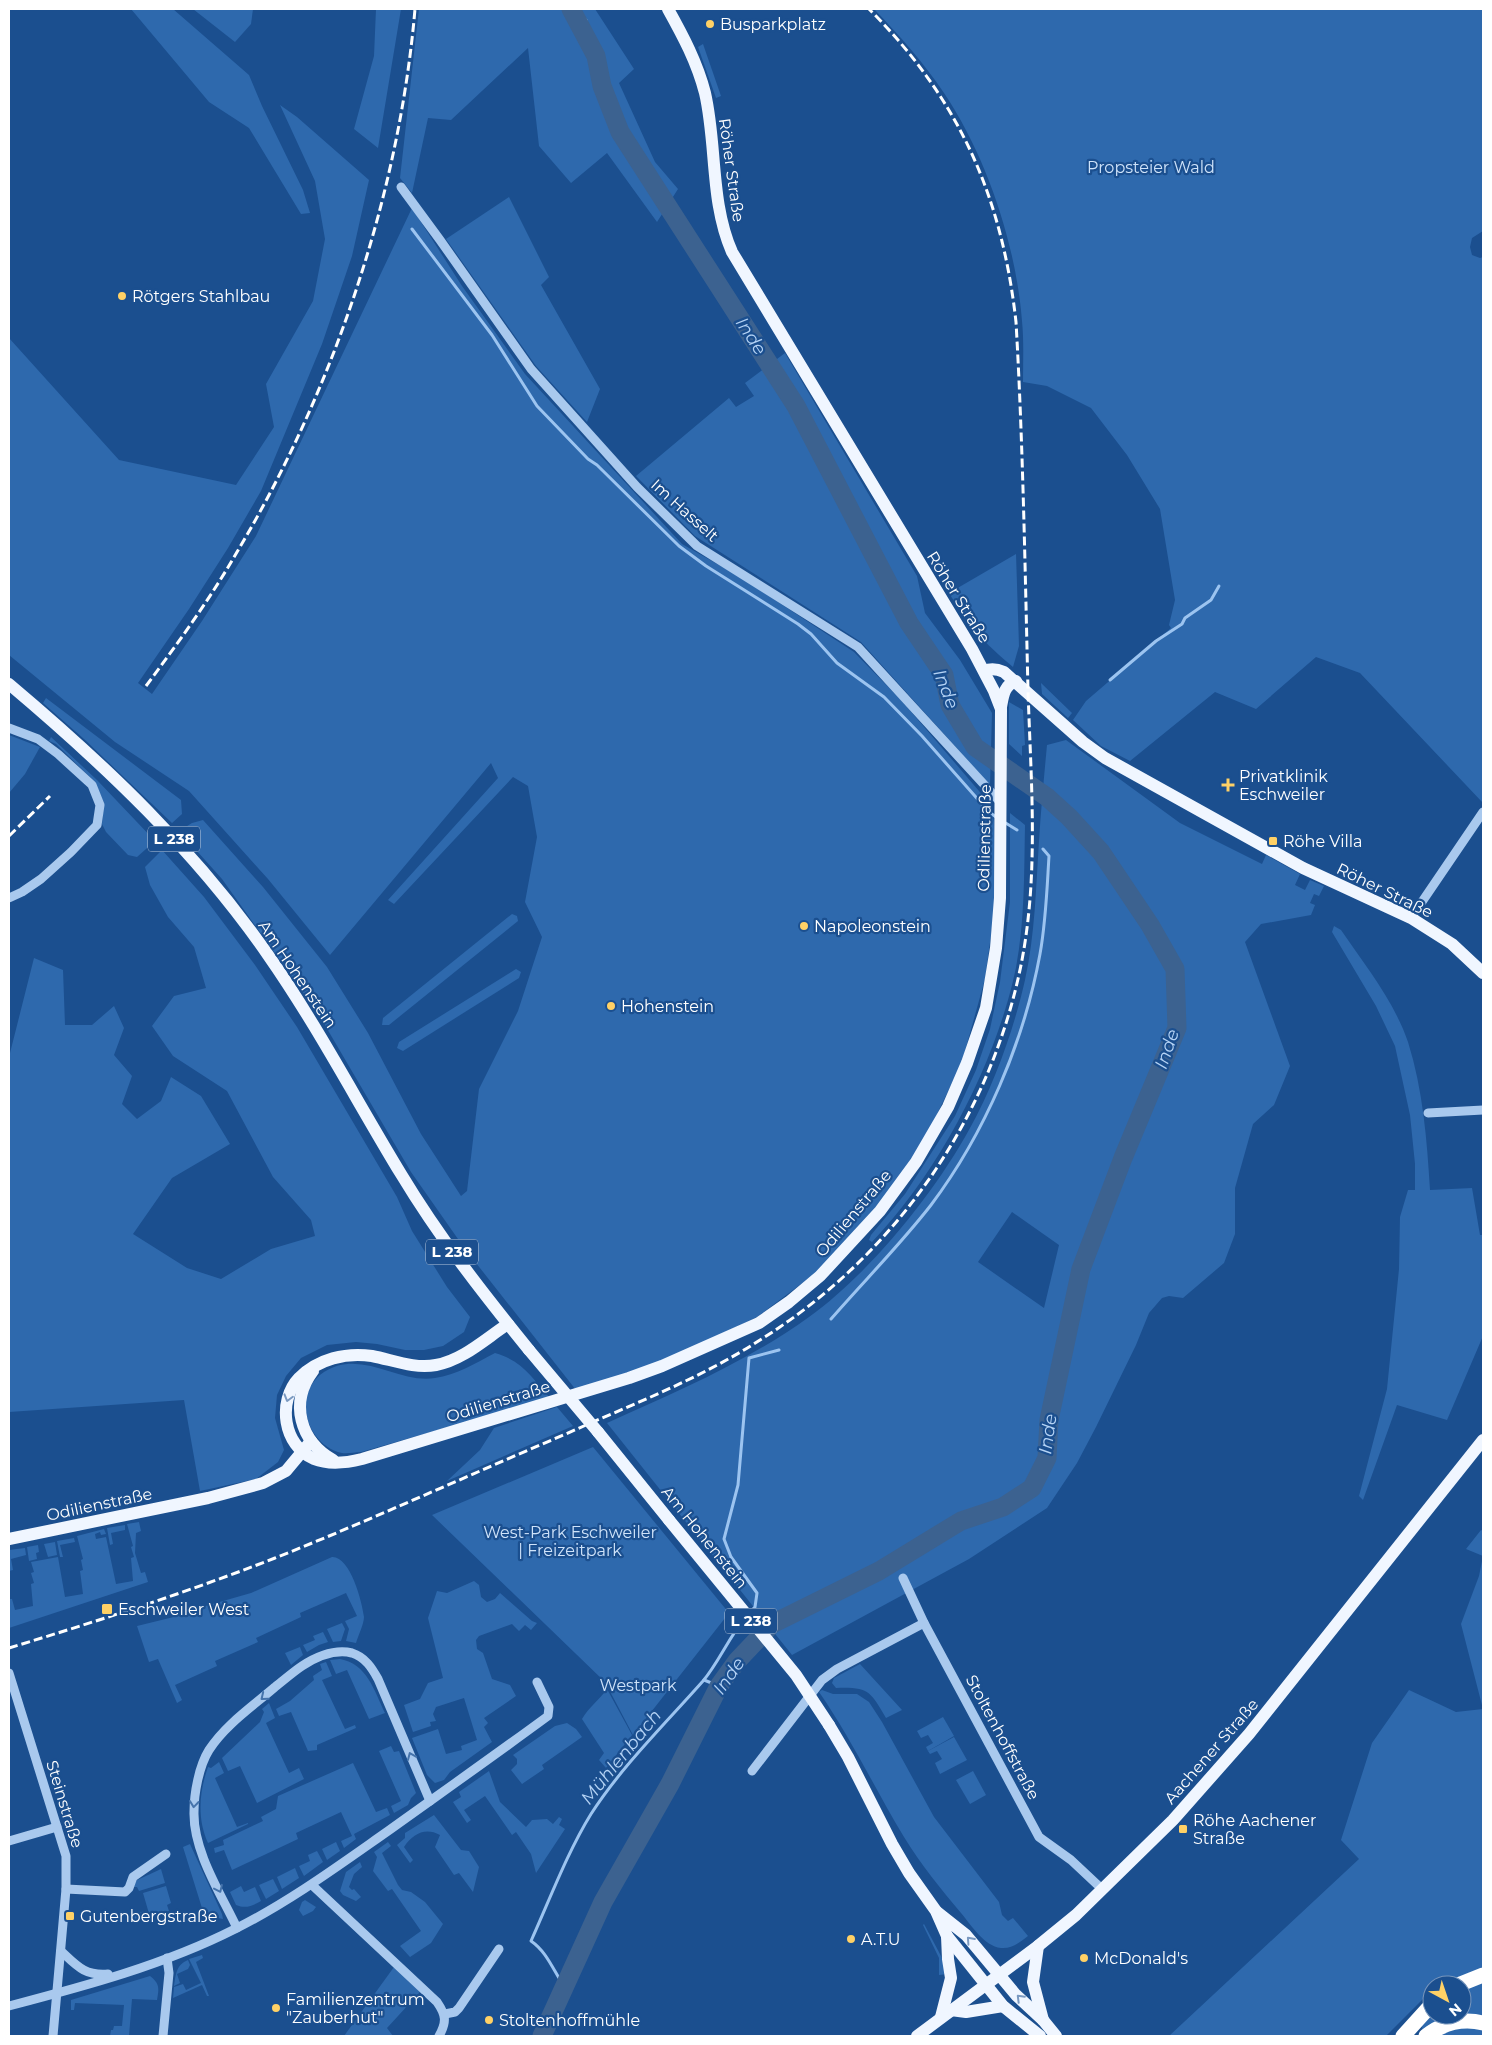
<svg xmlns="http://www.w3.org/2000/svg" width="1492" height="2045" viewBox="0 0 1492 2045" font-family="Montserrat,sans-serif">
<style>
.green{fill:#2e69ad;fill-rule:evenodd}
.lines{fill:none;stroke-linecap:round;stroke-linejoin:round}
.stream{stroke:#9cc4f0;stroke-width:3}
.river{stroke:#3c6290;stroke-width:19}
.minor{stroke:#a9c9ee;stroke-width:9}
.major{stroke:#f0f6ff;stroke-width:12}
.highway{stroke:#fff;stroke-width:15}
.rail{stroke:#fff;stroke-width:3;stroke-dasharray:9 4;stroke-linecap:butt}
.major-bridge{stroke:#f0f6ff;stroke-width:12}
.oneway{stroke:#7b9ac1}
.oneway2{stroke:#4674ac}
.poi-dot{fill:#ffd166;stroke:#1b4f8f;stroke-width:2}
.labels{text-anchor:middle;stroke-width:4.5;stroke-linejoin:round;paint-order:stroke}
.shield{fill:#1b4f8f;stroke:#bbcadd;stroke-width:1}
.shield-label{font-size:15px;font-weight:bold;fill:#fff}
.poi-label{font-size:16px;fill:#fff;stroke:#1b4f8f;text-anchor:start}
.park-label{font-size:16px;fill:#cfe3fa;stroke:#1b4f8f}
.street-label{font-size:16px;fill:#fff;stroke:#1b4f8f}
.water-label{font-size:18px;font-style:italic;fill:#b5d3f5;stroke:#1b4f8f}
</style>
<rect width="100%" height="100%" fill="#1b4f8f"/>
<!-- green -->
<g class="green">
<polygon points="131,9 173,9 249,75 262,106 303,190 310,213 301,214 249,128 209,102"/>
<polygon points="193,9 253,9 251,24 235,42"/>
<polygon points="376,9 401,9 378,148 354,129 374,56"/>
<polygon points="419,9 595,9 634,69 619,83 655,162 678,189 657,222 607,153 571,183 539,146 528,48 451,120 428,118 412,193 400,178"/>
<path d="M874,9H1483V231L1472,238L1470,247L1472,255L1480,258L1483,257V803L1360,673L1316,657L1256,709L1215,692L1130,761L1101,746L1073,720L1086,701L1171,628L1169,625L1175,600L1160,509L1127,455L1091,408L1047,386L1023,382C1023,362 1024,341 1022,321C1016,245 987,157 944,93C924,63 899,35 874,9Z"/>
<polygon points="703,44 721,96 716,98 698,47"/>
<polygon points="280,105 297,117 369,180 352,256 322,344 261,491 228,548 189,609 138,683 152,694 202,621 256,536 412,208 462,286 525,374 682,544 740,577 854,652 901,700 991,805 994,822 996,899 985,979 962,1062 918,1154 861,1226 817,1272 757,1317 661,1363 576,1390 465,1249 411,1172 319,1015 222,879 179,831 192,823 203,820 263,887 327,967 368,1033 421,1134 461,1196 467,1191 479,1089 518,1011 542,937 525,902 537,837 528,786 513,777 394,904 388,900 498,778 491,763 330,955 268,879 189,791 115,742 9,655 9,338 119,460 236,485 274,427 266,384 313,301 325,239 315,181"/>
<polygon points="509,197 549,277 541,285 600,389 587,422 536,366 446,239"/>
<polygon points="785,353 917,576 925,613 960,660 992,713 990,785 861,642 695,536 636,476 729,398 736,407 754,396 745,383"/>
<path d="M1016,554L1019,646L1013,667C984,643 968,625 949,593Z"/>
<polygon points="1041,683 1072,713 1068,718 1042,694"/>
<polygon points="46,698 181,800 182,814 172,823 84,739 43,703"/>
<polygon points="1009,702 1023,710 1025,745 1022,746 1022,756 1009,744"/>
<polygon points="9,735 40,747 25,774 9,793"/>
<polygon points="51,737 97,780 155,841 137,857 128,855 106,832 102,824 104,803 95,782 56,744 49,741"/>
<path d="M1066,740L1180,823L1262,864L1266,855L1300,874L1295,885L1305,890L1310,880L1324,886L1319,896L1314,894L1310,903L1315,905L1311,915L1261,924L1245,942L1290,1066L1274,1105L1253,1124L1235,1188V1234L1224,1263L1183,1298L1169,1296L1162,1298L1149,1313L1136,1345L1096,1427L1077,1463L1047,1508L969,1559L792,1655L607,1423C678,1391 745,1363 809,1317C870,1273 934,1194 970,1128C994,1085 1014,1029 1025,980C1035,935 1036,887 1039,841C1041,809 1044,777 1047,745ZM1012,1212L1059,1245L1044,1308L978,1262Z"/>
<path d="M1010,813L1025,825C1024,876 1025,932 1013,981C991,1072 937,1174 872,1242L869,1240L871,1235L905,1194L955,1116L976,1070L990,1029L1000,982L1010,902Z"/>
<polygon points="162,850 204,897 255,965 297,1027 397,1197 412,1231 447,1287 470,1317 464,1332 443,1346 424,1350 405,1350 377,1344 356,1342 327,1345 301,1358 286,1376 277,1395 275,1418 284,1450 278,1462 256,1479 200,1491 184,1400 9,1412 9,1057 34,958 63,970 65,1025 92,1025 114,1006 124,1028 114,1055 132,1076 122,1104 137,1119 161,1101 171,1077 201,1096 230,1144 172,1178 133,1234 187,1268 221,1279 271,1249 315,1236 311,1220 273,1177 227,1091 173,1056 152,1026 174,996 206,988 194,947 168,917 150,885 145,867"/>
<polygon points="512,914 517,916 518,921 389,1025 382,1025 383,1018"/>
<path d="M1334,926L1341,930C1365,965 1394,1001 1408,1042C1423,1090 1427,1140 1430,1190L1472,1188L1480,1235H1483V1336L1447,1420L1397,1405L1363,1500L1359,1496L1387,1389L1399,1269L1400,1217L1408,1190H1415V1164L1410,1115L1395,1046L1376,1006L1332,932Z"/>
<polygon points="516,969 521,972 519,978 403,1051 397,1048 399,1042"/>
<path d="M495,1353C523,1361 531,1377 550,1398L361,1452C355,1452 347,1454 342,1453C306,1445 291,1394 324,1372C361,1348 398,1384 435,1378C456,1375 476,1363 495,1353Z"/>
<polygon points="557,1407 573,1426 447,1481 480,1450 494,1428"/>
<polygon points="593,1447 729,1613 633,1735 605,1682 432,1515"/>
<polygon points="139,1522 141,1531 136,1533 135,1553 141,1573 145,1572 148,1582 9,1628 9,1599 12,1599 15,1610 33,1606 31,1584 34,1583 31,1573 34,1572 31,1562 58,1557 65,1597 83,1594 80,1571 83,1570 81,1560 83,1559 77,1536 104,1529 106,1534 101,1535 100,1532 95,1534 96,1539 106,1537 116,1584 133,1581 131,1558 134,1557 131,1547 133,1546 127,1524"/>
<polygon points="125,1525 125,1530 111,1533 113,1544 110,1545 107,1528"/>
<polygon points="1481,1530 1483,1531 1483,1709 1461,1624 1479,1576 1483,1556 1466,1549"/>
<polygon points="74,1538 75,1542 60,1545 63,1557 60,1557 57,1541"/>
<polygon points="55,1542 57,1555 48,1557 44,1544"/>
<polygon points="38,1545 39,1552 36,1553 37,1559 29,1561 27,1547"/>
<polygon points="25,1548 26,1555 11,1559 13,1570 9,1571 9,1550"/>
<path d="M332,1557C350,1556 362,1601 364,1617C364,1624 358,1636 356,1643L346,1641L349,1629L345,1621L357,1616L346,1593L300,1613L301,1617L256,1638L258,1642L215,1661L217,1666L175,1685L182,1700L177,1703L158,1659L149,1662L137,1626L190,1613L202,1607L251,1593Z"/>
<polygon points="474,1581 479,1585 481,1597 487,1602 495,1599 500,1593 532,1621 537,1623 531,1630 525,1625 519,1631 512,1624 479,1636 476,1640 477,1649 483,1653 492,1679 510,1685 516,1696 484,1718 488,1723 484,1727 492,1742 450,1772 444,1780 435,1783 427,1775 412,1738 438,1729 446,1754 462,1750 461,1746 477,1740 464,1698 436,1707 433,1714 436,1721 430,1722 431,1726 413,1732 404,1705 420,1699 428,1683 443,1678 428,1618 437,1591 447,1593"/>
<polygon points="342,1623 345,1629 341,1641 333,1642 327,1629"/>
<polygon points="323,1632 328,1642 319,1645 307,1652 303,1645 315,1640 313,1636"/>
<polygon points="300,1647 303,1655 291,1665 285,1653"/>
<path d="M340,1659C367,1664 374,1690 385,1713L369,1719L347,1670L336,1674L330,1660Z"/>
<polygon points="326,1662 332,1676 322,1680 345,1729 355,1725 356,1728 317,1745 317,1750 308,1751 291,1712 279,1716 276,1709 290,1701 314,1680 313,1676 322,1670 320,1664"/>
<path d="M860,1664L902,1710L886,1718C870,1691 869,1687 836,1688L832,1683L834,1678Z"/>
<path d="M607,1689L632,1735L606,1768L599,1760L604,1753L582,1719C589,1707 599,1700 607,1689Z"/>
<path d="M822,1690L833,1694H857L869,1702L882,1722L934,1817L999,1902L1002,1915L1008,1921L1013,1918L1028,1936C1020,1942 1012,1949 1001,1948C984,1946 971,1925 961,1913C941,1889 921,1865 904,1837C875,1789 851,1738 819,1692Z"/>
<path d="M1409,1690L1456,1712L1483,1709V2036H1436L1437,2035L1422,2029L1424,1998L1386,2036H1169L1359,1859L1341,1840L1372,1743ZM1432,1985H1462V2015H1432Z"/>
<polygon points="269,1703 275,1718 266,1723 289,1773 299,1768 304,1779 257,1803 240,1766 228,1771 222,1758 260,1722 264,1712 262,1709"/>
<polygon points="943,1717 954,1736 928,1751 926,1747 933,1743 928,1735 921,1738 917,1731"/>
<polygon points="567,1723 576,1729 582,1737 542,1765 544,1769 522,1784 511,1770 517,1764 517,1759 513,1755 555,1726"/>
<polygon points="954,1737 967,1760 940,1774 935,1763 942,1759 937,1751 930,1754 928,1751"/>
<polygon points="391,1746 394,1752 399,1751 416,1793 411,1798 408,1805 394,1813 391,1806 401,1801 379,1751"/>
<path d="M219,1762L224,1773L215,1778L237,1827L248,1823V1824L208,1843C197,1819 199,1792 208,1767L211,1768Z"/>
<polygon points="353,1763 376,1812 387,1808 390,1815 354,1834 356,1839 344,1848 341,1841 352,1836 341,1812 296,1833 298,1839 232,1870 224,1850 215,1853 214,1848 224,1845 223,1840 263,1821 261,1817 276,1809 278,1796"/>
<polygon points="489,1771 500,1802 526,1827 532,1820 547,1819 553,1824 559,1817 562,1819 559,1825 565,1829 536,1873 531,1854 516,1832 512,1835 485,1796 464,1810 471,1820 467,1823 453,1802 461,1797 459,1792"/>
<polygon points="973,1771 986,1795 970,1804 956,1780"/>
<path d="M434,1815L461,1850L469,1851L479,1867L473,1892L459,1873L454,1875L435,1847L440,1835C425,1827 413,1834 404,1847L413,1860L410,1863L397,1845L405,1838V1833Z"/>
<polygon points="336,1842 340,1851 327,1860 322,1849"/>
<polygon points="388,1842 391,1846 382,1853 398,1885 402,1890 411,1892 425,1902 443,1924 431,1943 410,1957 400,1946 421,1931 392,1889 388,1891 373,1871 377,1857 374,1852"/>
<polygon points="190,1844 222,1914 223,1919 218,1918 206,1921 183,1847"/>
<polygon points="317,1851 323,1862 304,1876 299,1866 310,1861 308,1855"/>
<polygon points="360,1862 362,1867 354,1874 349,1887 352,1890 354,1889 361,1897 356,1901 343,1895 340,1891 346,1872"/>
<polygon points="295,1868 299,1878 282,1889 277,1877"/>
<polygon points="161,1869 165,1883 139,1891 137,1887 133,1887 133,1882"/>
<polygon points="273,1879 279,1891 266,1899 259,1885"/>
<polygon points="166,1886 171,1903 167,1905 169,1911 150,1917 143,1893"/>
<path d="M241,1886L244,1892L255,1887L261,1901C252,1906 246,1909 236,1905L230,1892Z"/>
<polygon points="305,1900 316,1907 313,1911 303,1916 299,1910 302,1902"/>
<polygon points="145,1911 147,1918 127,1924 126,1920 132,1918 131,1915"/>
<polygon points="924,1924 941,1956 948,1974 939,1975 939,1958 923,1925"/>
<polygon points="202,1955 203,1958 196,1962 209,1996 207,1996 202,1985 173,1998 174,1987 183,1984 186,1990 201,1983 189,1959"/>
<path d="M188,1960L190,1965L188,1969L177,1974L180,1983L174,1986C176,1974 176,1965 188,1960Z"/>
<polygon points="394,1967 420,1992 387,2028 393,2036 344,2036"/>
<path d="M150,1976C160,1984 159,1988 157,2000L132,1999L129,2036H110L111,2030H113L114,2026H122L124,2005L75,2003L74,2010H71V2000Z"/>
</g>
<g class="lines">
<!-- stream -->
<g class="stream">
<polyline points="579,24 586,20"/>
<polyline points="412,229 492,335 537,406 588,459 597,465 679,546 706,566 798,624 811,634 837,663 884,697 922,736 989,812 996,817"/>
<polyline points="1110,680 1156,641 1182,624 1185,618 1211,600 1219,586"/>
<polyline points="1004,822 1017,830"/>
<path d="M831,1319C864,1281 900,1245 931,1205C985,1133 1024,1042 1040,954C1046,921 1047,888 1049,856L1043,849"/>
<polyline points="749,1613 755,1607 757,1593 731,1557 724,1539 738,1485 749,1358 779,1350"/>
<polyline points="704,1680 719,1686"/>
<path d="M564,1986C553,1970 547,1952 531,1941C550,1899 567,1853 591,1814C622,1766 665,1724 703,1681C719,1662 729,1637 745,1618"/>
</g>
<!-- river -->
<polyline class="river" points="542,2036 603,1902 670,1784 719,1686 737,1661 772,1624 879,1571 961,1521 1003,1507 1032,1488 1047,1458 1049,1420 1081,1269 1123,1158 1177,1028 1175,969 1150,925 1101,852 1069,817 1047,797 975,747 950,705 944,675 909,623 796,406 620,132 602,86 596,56 571,9"/>
<!-- minor -->
<g class="minor">
<polyline points="401,187 440,240 531,369 637,487 697,546 858,647 1001,803"/>
<polyline points="9,728 38,739 58,754 92,785 100,805 97,825 71,852 41,879 22,892 9,898"/>
<polyline points="1411,918 1483,812"/>
<polyline points="1428,1113 1483,1110"/>
<polyline points="903,1578 924,1623 1039,1837 1071,1860 1103,1890"/>
<polyline points="9,1673 66,1856 66,1889 53,2036"/>
<polyline points="752,1771 822,1680 837,1669 924,1623"/>
<polyline points="9,1841 57,1827"/>
<path d="M312,1885L437,2002C446,2015 447,2022 439,2036"/>
<polyline points="66,1889 125,1892 129,1888 133,1877 166,1854"/>
<path d="M237,1928C221,1894 193,1851 194,1812C194,1793 199,1766 209,1750C225,1725 253,1706 275,1687C284,1680 293,1672 302,1666C316,1657 335,1649 352,1653C365,1657 372,1668 378,1679L430,1801"/>
<path d="M61,1951C77,1966 85,1976 108,1974"/>
<path d="M9,2006C85,1986 164,1965 235,1929C289,1902 338,1866 388,1831C441,1793 495,1755 548,1716L549,1707L537,1682"/>
<polyline points="445,2014 455,2012 459,2008 499,1949"/>
<polyline points="163,2036 169,1973 167,1958"/>
</g>
<!-- major -->
<g class="major">
<path d="M985,671C991,668 997,669 1004,672L1083,742L1105,758L1303,868L1411,918L1452,944L1483,973"/>
<path d="M9,684C105,765 196,851 268,955C317,1025 356,1100 401,1174C439,1237 482,1292 529,1350"/>
<path d="M1001,707C1003,696 1004,685 1016,681"/>
<path d="M508,1324C485,1339 463,1360 436,1365C414,1369 393,1360 372,1356C346,1352 318,1359 299,1378C277,1401 283,1446 314,1459C329,1465 346,1463 362,1459L629,1378L662,1366L759,1323L789,1302L820,1276L880,1211L916,1162L948,1107L967,1063L986,1008L996,948L1000,898L1001,709L994,691L972,649L732,252C710,202 717,145 705,93C697,62 683,36 668,9"/>
<path d="M313,1371C289,1403 300,1441 333,1460"/>
<polyline points="598,1432 669,1520"/>
<polyline points="9,1539 208,1498 263,1483 286,1471 311,1441"/>
<polyline points="829,1725 848,1757 892,1844 909,1873 936,1911 947,1936 1003,2006 1040,2036"/>
<polyline points="937,1912 966,1935 1016,1995 1043,2020 1056,2036"/>
<polyline points="1038,1946 1033,1982 1043,2020"/>
<polyline points="951,2010 966,2012 1003,2006"/>
<polyline points="941,2017 951,1978 948,1959 947,1936"/>
<polyline points="917,2036 1038,1946 1076,1915 1173,1820 1249,1734 1483,1440"/>
</g>
<!-- highway -->
<g class="highway">
<polyline points="1458,1985 1483,1975"/>
<polyline points="1403,2036 1432,2004"/>
<path d="M1426,2036C1443,2023 1462,2018 1483,2023"/>
</g>
<!-- rail -->
<g class="rail">
<path d="M146,686C178,643 210,599 237,552C333,391 399,196 415,9"/>
<polyline points="9,836 50,796"/>
<path d="M9,1648C98,1621 188,1592 275,1558C341,1532 406,1503 471,1475C509,1458 548,1442 586,1425C646,1399 706,1375 760,1340C890,1259 984,1128 1018,979C1040,884 1031,787 1028,690C1025,568 1023,444 1016,322C1002,196 959,99 869,9"/>
</g>
<!-- major-bridge -->
<g class="major-bridge">
<polyline points="529,1350 598,1432"/>
<polyline points="669,1520 796,1675 829,1725"/>
</g>
</g>
<!-- one-way arrows -->
<defs><path id="oneway-chevron" d="M-2-3.5L2.5 0L-2 3.5" fill="none" stroke-width="1.6" stroke-linecap="round" stroke-linejoin="round" transform="scale(1.25)"/></defs>
<g class="oneway">
<use href="#oneway-chevron" transform="translate(288 1398) rotate(106)"/>
<use href="#oneway-chevron" transform="translate(970 1940) rotate(-132)"/>
<use href="#oneway-chevron" transform="translate(1020 1998) rotate(-135)"/>
</g>
<g class="oneway2">
<use href="#oneway-chevron" transform="translate(264 1697) rotate(141)"/>
<use href="#oneway-chevron" transform="translate(411 1756) rotate(-113)"/>
<use href="#oneway-chevron" transform="translate(194 1804) rotate(96)"/>
<use href="#oneway-chevron" transform="translate(219 1889) rotate(65)"/>
</g>
<!-- markers -->
<g class="poi-dot">
<circle cx="710" cy="24" r="5"/>
<circle cx="122" cy="296" r="5"/>
<path d="M1225.5 777.5h5v5h5v5h-5v5h-5v-5h-5v-5h5z"/>
<rect x="1268" y="836" width="10" height="10" rx="2.5"/>
<circle cx="804" cy="926" r="5"/>
<circle cx="611" cy="1006" r="5"/>
<rect x="101" y="1603" width="12" height="12" rx="2.5"/>
<rect x="1178" y="1824" width="10" height="10" rx="2.5"/>
<rect x="65" y="1911" width="10" height="10" rx="2.5"/>
<circle cx="851" cy="1939" r="5"/>
<circle cx="1084" cy="1958" r="5"/>
<circle cx="276" cy="2008" r="5"/>
<circle cx="489" cy="2020" r="5"/>
</g>
<g class="labels">
<!-- shield labels -->
<g class="shield">
<rect x="148" y="826.5" width="52" height="25" rx="4"/>
<rect x="426" y="1239.5" width="52" height="25" rx="4"/>
<rect x="725" y="1608.5" width="52" height="25" rx="4"/>
</g>
<g class="shield-label">
<text x="174" y="844">L 238</text>
<text x="452" y="1257">L 238</text>
<text x="751" y="1626">L 238</text>
</g>
<!-- poi labels -->
<g class="poi-label">
<text x="720" y="30">Busparkplatz</text>
<text x="132" y="302">Rötgers Stahlbau</text>
<text x="1239" y="782">Privatklinik<tspan x="1239" dy="18">Eschweiler</tspan></text>
<text x="1283" y="847">Röhe Villa</text>
<text x="814" y="932">Napoleonstein</text>
<text x="621" y="1012">Hohenstein</text>
<text x="118" y="1615">Eschweiler West</text>
<text x="1193" y="1826">Röhe Aachener<tspan x="1193" dy="18">Straße</tspan></text>
<text x="80" y="1922">Gutenbergstraße</text>
<text x="861" y="1945">A.T.U</text>
<text x="1094" y="1964">McDonald's</text>
<text x="286" y="2005">Familienzentrum<tspan x="286" dy="18">"Zauberhut"</tspan></text>
<text x="499" y="2026">Stoltenhoffmühle</text>
</g>
<!-- park labels -->
<g class="park-label">
<text x="1151" y="173">Propsteier Wald</text>
<text x="570" y="1538">West-Park Eschweiler<tspan x="570" dy="18">| Freizeitpark</tspan></text>
<text x="638" y="1691">Westpark</text>
</g>
<!-- street labels -->
<g class="street-label">
<text transform="translate(732 170) rotate(82)" y="6">Röher Straße</text>
<text transform="translate(685 510) rotate(42)" y="6">Im Hasselt</text>
<text transform="translate(959 597) rotate(58)" y="6">Röher Straße</text>
<text transform="translate(984 838) rotate(-89)" y="6">Odilienstraße</text>
<text transform="translate(1385 890) rotate(26)" y="6">Röher Straße</text>
<text transform="translate(298 974) rotate(56)" y="6">Am Hohenstein</text>
<text transform="translate(853 1213) rotate(-50)" y="6">Odilienstraße</text>
<text transform="translate(498 1401) rotate(-17)" y="6">Odilienstraße</text>
<text transform="translate(99 1504) rotate(-12)" y="6">Odilienstraße</text>
<text transform="translate(705 1537) rotate(51)" y="6">Am Hohenstein</text>
<text transform="translate(1003 1737) rotate(62)" y="6">Stoltenhoffstraße</text>
<text transform="translate(1211 1751) rotate(-49)" y="6">Aachener Straße</text>
<text transform="translate(65 1804) rotate(73)" y="6">Steinstraße</text>
</g>
<!-- water labels -->
<g class="water-label">
<text transform="translate(751 336) rotate(57)" y="6">Inde</text>
<text transform="translate(946 689) rotate(69)" y="6">Inde</text>
<text transform="translate(1167 1049) rotate(-71)" y="6">Inde</text>
<text transform="translate(1048 1434) rotate(-82)" y="6">Inde</text>
<text transform="translate(729 1676) rotate(-55)" y="6">Inde</text>
<text transform="translate(621 1757) rotate(-51)" y="6">Mühlenbach</text>
</g>
</g>
<!-- border -->
<rect width="1492" height="2045" fill="none" stroke="#ffffff" stroke-width="20"/>
<!-- north arrow -->
<g transform="translate(1447 2000) rotate(140)"><circle r="24" fill="#1b4f8f" stroke="#7695bc"/>
<path d="M0-4L9 19L0 12L-9 19Z" fill="#ffd166"/>
<text y="-8" font-size="14" font-weight="bold" text-anchor="middle" fill="#ffffff">N</text>
</g>
</svg>
